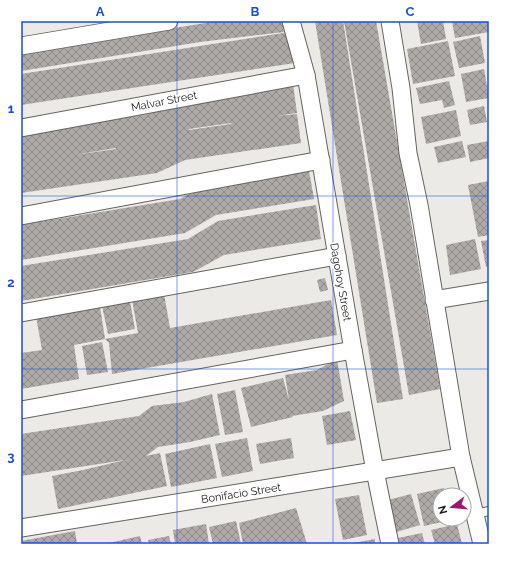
<svg xmlns="http://www.w3.org/2000/svg" width="510" height="565" viewBox="0 0 510 565" font-family="Raleway,sans-serif">
<style>
.building{fill:url(#building-cross-hatch);fill-rule:evenodd}
.lines{fill:none;stroke-linecap:round;stroke-linejoin:round}
.service-casing{stroke:#65635f;stroke-width:10}
.minor-casing{stroke:#65635f;stroke-width:19}
.service{stroke:#fff;stroke-width:8}
.minor{stroke:#fff;stroke-width:17}
.grid{fill:none;stroke:#1d4ed8;stroke-width:1;stroke-opacity:0.55}
.labels{text-anchor:middle;stroke-width:3.5;stroke-linejoin:round;paint-order:stroke}
.street-label{font-size:11px;fill:#1e1d1c;stroke:#fff}
.neatline{fill:none;stroke:#1d4ed8;stroke-width:1.5}
.grid-label{font-size:13px;text-anchor:middle;font-weight:bold;fill:#1d4ed8}
</style>
<defs>
<pattern id="building-cross-hatch" width="8" height="8" patternUnits="userSpaceOnUse"><rect width="8" height="8" fill="#adaaa7"/><path d="M0 0l8 8M0 8l8-8" fill="none" stroke="#8c8a87"/></pattern>
</defs>
<rect width="100%" height="100%" fill="#eceae6"/>
<!-- building -->
<g class="building">
<polygon points="218,21 282,21 284,32 200,42 21,71 21,47 156,31"/>
<polygon points="315,21 343,21 403,399 377,403"/>
<polygon points="344,21 376,21 440,389 409,395"/>
<polygon points="417,21 443,21 446,39 421,44"/>
<polygon points="452,21 487,21 489,32 455,38"/>
<polygon points="290,32 295,63 21,105 21,74"/>
<polygon points="480,36 485,63 459,68 453,42"/>
<polygon points="448,41 455,76 413,84 407,49"/>
<polygon points="484,69 489,98 466,102 461,74"/>
<polygon points="449,81 455,105 444,108 442,100 420,104 416,88"/>
<path d="M293,84L297,113L276,116L297,114L301,143L185,160L157,173L21,193V133L149,114L177,101ZM231,123V124L189,130V129ZM116,148V149L74,155Z"/>
<polygon points="484,106 487,122 470,125 467,110"/>
<polygon points="456,110 461,136 426,144 421,117"/>
<polygon points="462,141 466,157 438,163 434,147"/>
<polygon points="489,141 489,158 470,162 467,145"/>
<polygon points="308,165 314,199 216,215 185,233 21,260 21,225 180,199 211,182"/>
<polygon points="489,181 489,235 478,237 468,185"/>
<polygon points="316,205 321,239 224,255 193,272 21,301 21,266 188,239 218,221"/>
<polygon points="475,239 481,269 450,275 446,245"/>
<polygon points="489,240 489,266 486,267 481,241"/>
<polygon points="325,278 328,290 320,292 317,280"/>
<polygon points="163,288 170,328 331,300 337,335 112,374 109,343 105,339 74,345 79,379 21,389 21,353 42,350 35,311 99,300 105,339 138,333 131,294"/>
<polygon points="129,296 135,329 108,334 101,301"/>
<polygon points="102,342 108,372 87,375 82,346"/>
<polygon points="337,359 344,401 323,411 292,416 293,417 251,427 241,388 283,378 289,400 285,375 317,370"/>
<polygon points="235,390 243,432 225,435 217,394"/>
<polygon points="212,394 220,435 190,442 158,447 146,456 160,453 167,486 58,509 52,476 83,470 125,460 21,476 21,434 139,416 152,406 184,402"/>
<polygon points="350,411 356,440 327,445 322,416"/>
<polygon points="247,438 253,471 222,477 215,444"/>
<polygon points="291,438 294,458 260,464 256,444"/>
<polygon points="210,444 217,478 171,487 165,454"/>
<polygon points="444,488 446,495 440,495 440,519 451,520 424,526 417,494"/>
<polygon points="411,494 420,525 393,533 384,501"/>
<polygon points="359,495 367,535 343,540 335,499"/>
<polygon points="296,508 307,544 243,544 239,523"/>
<polygon points="236,521 241,544 213,544 209,527"/>
<polygon points="206,524 209,544 175,544 173,530"/>
<polygon points="457,524 462,544 435,544 431,530"/>
<polygon points="75,531 77,544 21,544 21,541"/>
<polygon points="422,533 425,544 399,544 398,538"/>
<polygon points="140,536 142,544 110,544 109,543"/>
<polygon points="169,536 171,544 149,544 148,540"/>
<polygon points="375,539 375,544 353,544 353,543"/>
</g>
<g class="lines">
<!-- service casing -->
<g class="service-casing">
<polyline id="service" points="475,514 489,511"/>
</g>
<!-- minor casing -->
<g class="minor-casing">
<g id="minor">
<polyline points="291,21 306,75 353,350 375,471 390,544"/>
<polyline points="390,21 401,88 408,153 419,205 461,457 482,544"/>
<polyline points="21,46 169,21"/>
<polyline points="21,128 306,75"/>
<polyline points="21,216 321,160"/>
<polyline points="434,300 489,291"/>
<polyline points="21,313 337,256"/>
<polyline points="21,410 353,350"/>
<polyline points="21,528 461,457"/>
</g>
</g>
<!-- service -->
<use href="#service" class="service"/>
<!-- minor -->
<use href="#minor" class="minor"/>
</g>
<!-- grid -->
<path class="grid" d="M177,21V544M333,21V544M21,196H489M21,369H489"/>
<g class="labels">
<!-- street labels -->
<g class="street-label">
<text transform="translate(164 101) rotate(-11)" y="4">Malvar Street</text>
<text transform="translate(341 282) rotate(80)" y="4">Dagohoy Street</text>
<text transform="translate(241 493) rotate(-9)" y="4">Bonifacio Street</text>
</g>
</g>
<!-- border -->
<rect width="510" height="565" fill="none" stroke="#ffffff" stroke-width="44"/>
<!-- north arrow -->
<g transform="translate(452 507) rotate(254)"><circle r="19" fill="#ffffff" stroke="#a5a5a4"/>
<path d="M0-3L7 15L0 10L-7 15Z" fill="#9b196d"/>
<text y="-6" font-size="11" font-weight="bold" text-anchor="middle" fill="#1e1d1c">N</text>
</g>
<rect x="22" y="22" width="466" height="521" class="neatline"/>
<g class="grid-label">
<text x="100" y="16">A</text>
<text x="255" y="16">B</text>
<text x="410" y="16">C</text>
<text x="11" y="113">1</text>
<text x="11" y="287">2</text>
<text x="11" y="461">3</text>
</g>
</svg>
